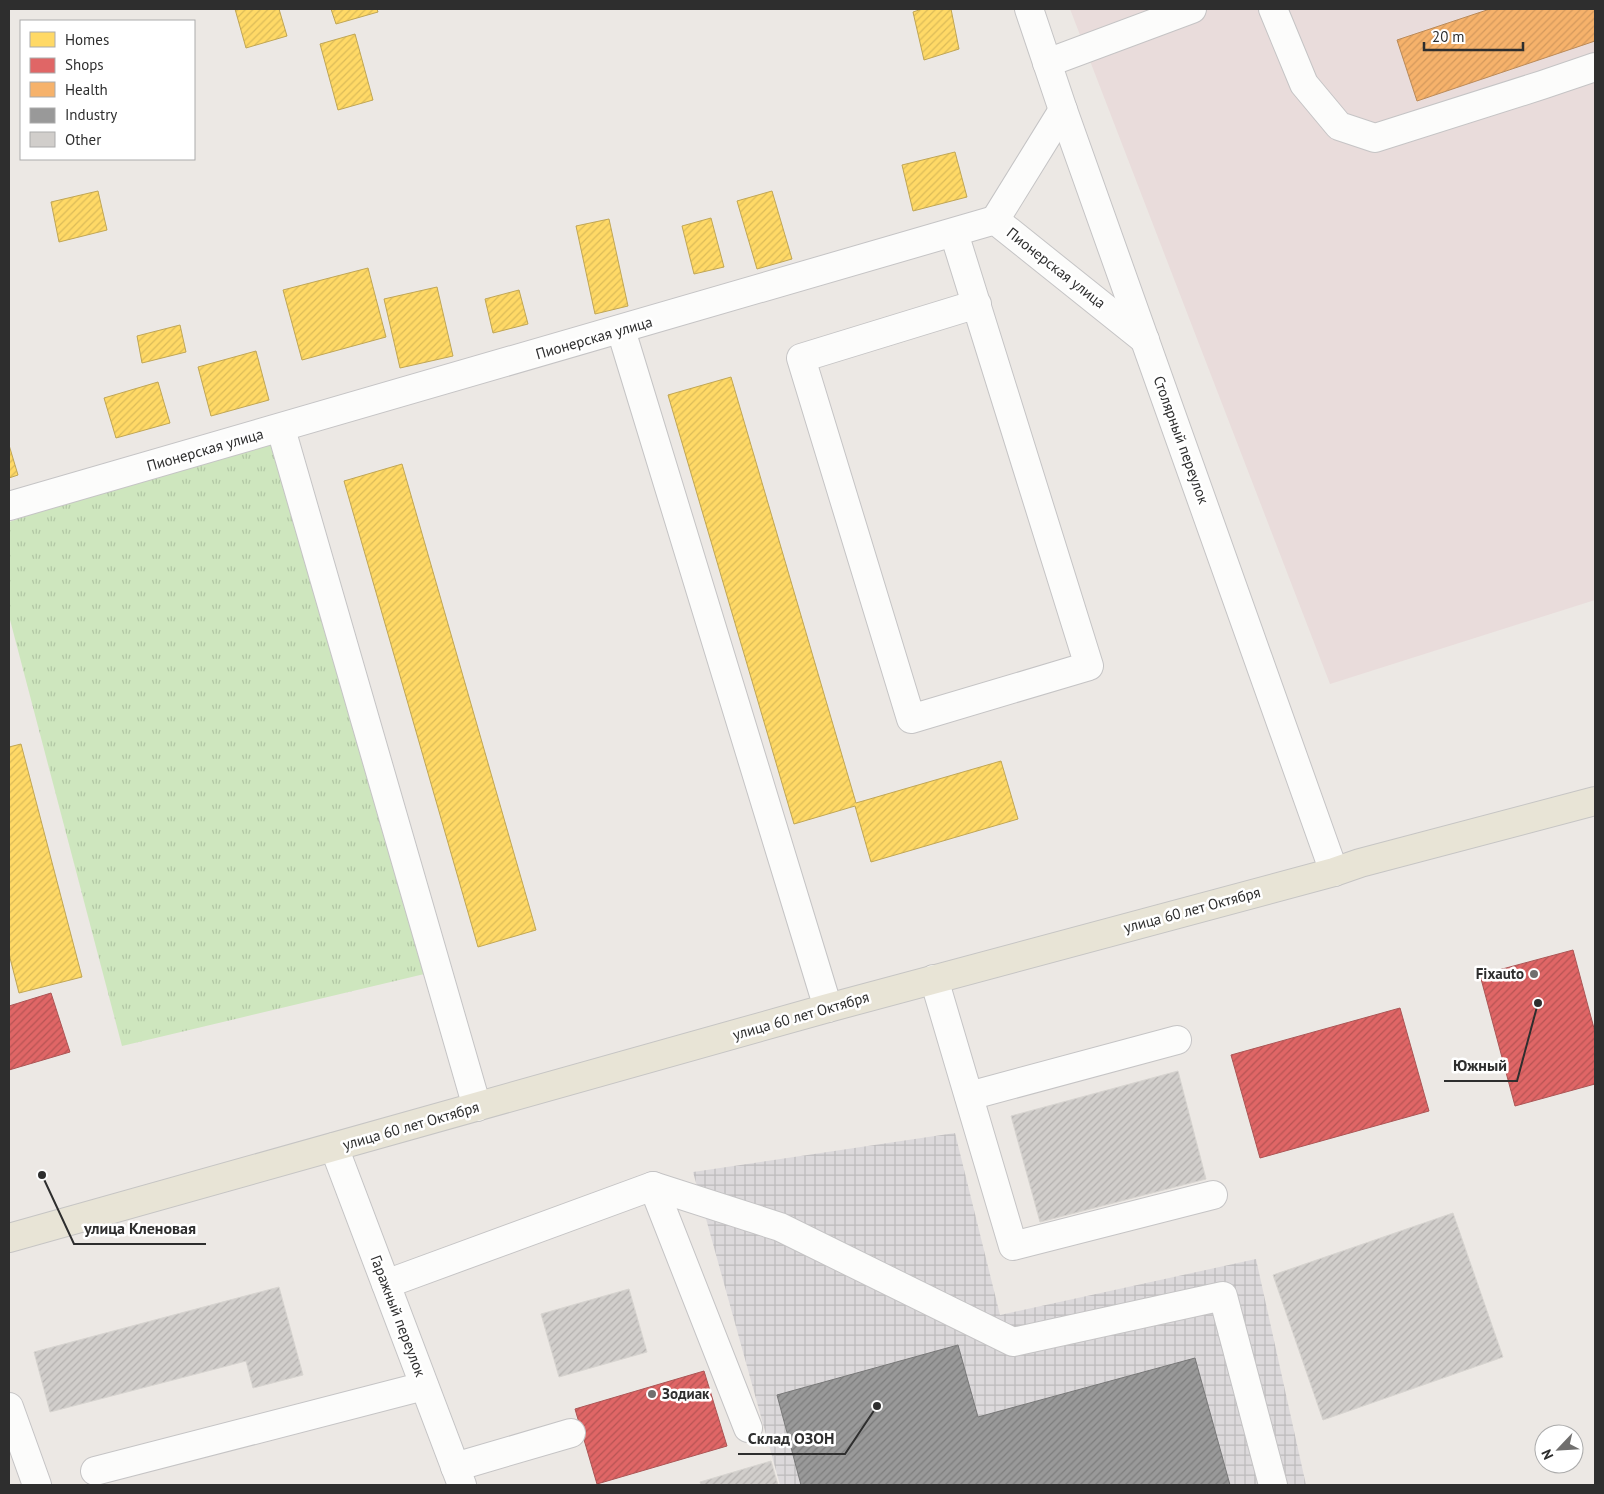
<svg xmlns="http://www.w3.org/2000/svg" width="1604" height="1494" viewBox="0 0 1604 1494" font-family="'PT Sans',sans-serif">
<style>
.industrial{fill:url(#industrial-grid)}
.medical{fill:#e9dcdb}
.grass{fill:url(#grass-tufts)}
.homes{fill:url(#homes-hatch);stroke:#c0a655}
.shops{fill:url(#shops-hatch);stroke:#ab5555}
.health{fill:url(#health-hatch);stroke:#ba8a59}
.industry{fill:url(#industry-hatch);stroke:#797979}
.building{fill:url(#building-hatch);stroke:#d7d4d0}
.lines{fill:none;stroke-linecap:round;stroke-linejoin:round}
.minor-casing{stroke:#c5c4c5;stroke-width:30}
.major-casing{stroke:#c6c5c4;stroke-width:30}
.minor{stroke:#fcfcfb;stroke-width:28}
.major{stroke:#e8e4d6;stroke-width:28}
.poi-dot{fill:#706f6e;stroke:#fff;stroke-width:2}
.labels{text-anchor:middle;stroke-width:5;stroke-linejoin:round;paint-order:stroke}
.street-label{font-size:15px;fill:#2e2e2e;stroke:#fff}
.poi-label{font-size:15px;font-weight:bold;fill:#2e2e2e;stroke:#fff;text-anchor:end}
.leader{fill:none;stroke:#2e2e2e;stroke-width:2}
.callout-dot{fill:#2e2e2e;stroke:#fff;stroke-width:2}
.callout-label{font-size:16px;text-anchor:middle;font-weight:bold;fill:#2e2e2e;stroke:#fff;stroke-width:5;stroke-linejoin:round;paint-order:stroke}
</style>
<defs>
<pattern id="industrial-grid" width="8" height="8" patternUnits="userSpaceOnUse" patternTransform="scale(1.25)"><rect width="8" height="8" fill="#dcd9db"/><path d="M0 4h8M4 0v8" fill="none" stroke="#bdbbbc"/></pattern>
<pattern id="grass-tufts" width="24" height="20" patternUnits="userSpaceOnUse" patternTransform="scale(1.25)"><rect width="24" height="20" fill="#cee6be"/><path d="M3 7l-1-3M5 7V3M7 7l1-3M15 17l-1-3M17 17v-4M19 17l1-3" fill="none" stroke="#b1c6a4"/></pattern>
<pattern id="homes-hatch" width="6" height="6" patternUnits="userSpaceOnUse" patternTransform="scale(1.25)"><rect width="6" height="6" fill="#ffd966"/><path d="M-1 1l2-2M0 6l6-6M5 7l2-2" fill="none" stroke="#dbbb59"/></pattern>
<pattern id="shops-hatch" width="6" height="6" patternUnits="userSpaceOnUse" patternTransform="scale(1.25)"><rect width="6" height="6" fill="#e06666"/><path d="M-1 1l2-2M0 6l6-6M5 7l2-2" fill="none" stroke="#b65454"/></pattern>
<pattern id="health-hatch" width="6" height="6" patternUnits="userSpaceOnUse" patternTransform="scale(1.25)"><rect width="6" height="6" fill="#f6b26b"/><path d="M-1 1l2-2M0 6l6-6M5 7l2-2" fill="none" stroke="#d3995d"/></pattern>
<pattern id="industry-hatch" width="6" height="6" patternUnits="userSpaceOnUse" patternTransform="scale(1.25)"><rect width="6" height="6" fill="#999"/><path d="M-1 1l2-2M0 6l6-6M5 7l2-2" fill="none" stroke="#7d7d7d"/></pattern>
<pattern id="building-hatch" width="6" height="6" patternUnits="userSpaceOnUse" patternTransform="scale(1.25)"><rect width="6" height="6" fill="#d1cecb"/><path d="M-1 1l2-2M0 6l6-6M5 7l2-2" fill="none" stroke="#b4b1af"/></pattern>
</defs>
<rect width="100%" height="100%" fill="#ece8e4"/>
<!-- industrial -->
<polygon class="industrial" points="955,1133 1000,1315 1256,1259 1306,1485 780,1485 693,1172"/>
<!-- medical -->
<polygon class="medical" points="1070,9 1595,9 1595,600 1330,684"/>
<!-- grass -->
<polygon class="grass" points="281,429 437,971 122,1046 9,616 9,522"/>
<!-- homes -->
<g class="homes">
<polygon points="235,9 279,9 287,36 246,48"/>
<polygon points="331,9 377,9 378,12 336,24"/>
<polygon points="922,9 951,9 959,49 924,60 913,12"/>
<polygon points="355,34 373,100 338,110 320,44"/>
<polygon points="955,152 967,197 913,211 902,165"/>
<polygon points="98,191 107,230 59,242 51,202"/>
<polygon points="772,191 792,259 757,269 737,201"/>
<polygon points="711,218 724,267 694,274 682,226"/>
<polygon points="609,219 628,306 595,314 576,226"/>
<polygon points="368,268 386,337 302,360 283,290"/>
<polygon points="437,287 453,356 400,368 384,299"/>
<polygon points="519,290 528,324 493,333 485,299"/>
<polygon points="180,325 186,352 142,363 137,336"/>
<polygon points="256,351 269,400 211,416 198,367"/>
<polygon points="731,377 856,803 1001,761 1018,819 871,862 855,806 794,824 668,395"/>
<polygon points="158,382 170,423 116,438 104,398"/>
<polygon points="9,445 18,475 9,478"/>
<polygon points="402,464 536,930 478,947 344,481"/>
<polygon points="21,744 82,977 19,993 9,954 9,747"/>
</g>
<!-- shops -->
<g class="shops">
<polygon points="1573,950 1595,1032 1595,1084 1515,1106 1480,975"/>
<polygon points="51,993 70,1052 9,1070 9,1006"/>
<polygon points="1400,1008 1429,1111 1260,1158 1231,1055"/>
<polygon points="704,1371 727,1446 597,1484 575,1409"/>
</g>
<!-- health -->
<polygon class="health" points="1490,9 1595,9 1595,41 1417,101 1397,40"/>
<!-- industry -->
<polygon class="industry" points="958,1345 978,1417 1195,1358 1230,1485 801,1485 777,1395"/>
<!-- building -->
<g class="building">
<polygon points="1178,1071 1206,1179 1040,1222 1011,1116"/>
<polygon points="1453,1213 1503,1357 1323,1420 1273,1275"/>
<polygon points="279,1287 303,1375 253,1388 246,1361 50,1412 34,1352"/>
<polygon points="629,1289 647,1352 559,1377 541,1314"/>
<polygon points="771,1461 778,1485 701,1485 700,1482"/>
</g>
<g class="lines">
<!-- minor casing -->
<g class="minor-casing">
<g id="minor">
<polyline points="1029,9 1063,110 1334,872"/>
<polyline points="1273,9 1304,84 1339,126 1375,138 1542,85 1595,67"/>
<polyline points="1047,63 1192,9"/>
<polyline points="995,220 1063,110"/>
<polyline points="954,233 1089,666 911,719 801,358 977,304"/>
<polyline points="621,330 828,1008"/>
<polyline points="281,429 477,1107"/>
<polyline points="9,506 995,220 1145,340"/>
<polyline points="934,979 1013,1246 1213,1195"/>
<polyline points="969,1096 1177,1040"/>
<polyline points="334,1147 462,1485"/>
<polyline points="653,1186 780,1227 1013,1342 1223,1296 1273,1485"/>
<polyline points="386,1284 653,1186 748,1428"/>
<polyline points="9,1407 37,1485"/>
<polyline points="455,1467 571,1433"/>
<polyline points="95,1471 424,1386"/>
</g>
</g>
<!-- major casing -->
<g class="major-casing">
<polyline id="major" points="9,1238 828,1008 1334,872 1360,863 1595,801"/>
</g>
<!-- minor -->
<use href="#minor" class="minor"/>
<!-- major -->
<use href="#major" class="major"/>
</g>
<!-- markers -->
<g class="poi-dot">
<circle cx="1534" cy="974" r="5"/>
<circle cx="652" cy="1394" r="5"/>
</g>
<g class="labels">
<!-- street labels -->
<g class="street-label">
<text transform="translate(1056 268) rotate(38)" y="5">Пионерская улица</text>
<text transform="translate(594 338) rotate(-16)" y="5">Пионерская улица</text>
<text transform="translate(1181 440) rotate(70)" y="5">Столярный переулок</text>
<text transform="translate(205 450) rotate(-16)" y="5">Пионерская улица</text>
<text transform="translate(1192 910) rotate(-15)" y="5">улица 60 лет Октября</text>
<text transform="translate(801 1016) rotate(-16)" y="5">улица 60 лет Октября</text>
<text transform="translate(411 1126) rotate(-16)" y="5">улица 60 лет Октября</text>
<text transform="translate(398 1316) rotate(69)" y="5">Гаражный переулок</text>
</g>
<!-- poi labels -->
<g class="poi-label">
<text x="1524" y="979">Fixauto</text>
<text x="662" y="1399" text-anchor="start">Зодиак</text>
</g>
</g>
<!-- callouts -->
<path class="leader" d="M1538 1003L1517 1081H1444M42 1175L74 1244H206M877 1406L845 1454H738"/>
<g class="callout-dot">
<circle cx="1538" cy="1003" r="5"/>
<circle cx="42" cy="1175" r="5"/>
<circle cx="877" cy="1406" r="5"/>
</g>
<g class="callout-label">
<text x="1480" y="1071">Южный</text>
<text x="140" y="1234">улица Кленовая</text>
<text x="791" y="1444">Склад ОЗОН</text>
</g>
<!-- border -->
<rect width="1604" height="1494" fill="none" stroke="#2e2e2e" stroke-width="20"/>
<!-- legend -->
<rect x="20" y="20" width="175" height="140" fill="#ffffff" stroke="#ababab"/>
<rect x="30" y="32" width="25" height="15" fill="#ffd966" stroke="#ababab"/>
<text x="65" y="45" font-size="15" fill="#2e2e2e">Homes</text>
<rect x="30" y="58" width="25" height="15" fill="#e06666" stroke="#ababab"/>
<text x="65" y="70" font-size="15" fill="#2e2e2e">Shops</text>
<rect x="30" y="82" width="25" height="15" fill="#f6b26b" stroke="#ababab"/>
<text x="65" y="95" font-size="15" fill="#2e2e2e">Health</text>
<rect x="30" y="108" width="25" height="15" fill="#999999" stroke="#ababab"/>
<text x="65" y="120" font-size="15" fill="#2e2e2e">Industry</text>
<rect x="30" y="132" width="25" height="15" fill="#d1cecb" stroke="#ababab"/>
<text x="65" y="145" font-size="15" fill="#2e2e2e">Other</text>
<!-- north arrow -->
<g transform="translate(1559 1449) rotate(245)"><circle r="24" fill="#ffffff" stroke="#ababab"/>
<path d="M0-4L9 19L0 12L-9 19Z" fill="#706f6e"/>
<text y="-8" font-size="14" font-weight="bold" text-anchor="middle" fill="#2e2e2e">N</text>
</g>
<!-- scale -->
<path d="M1424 42v8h99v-8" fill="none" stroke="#2e2e2e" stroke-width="2.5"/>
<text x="1432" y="42" font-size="15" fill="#2e2e2e" stroke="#ffffff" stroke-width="4" paint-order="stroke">20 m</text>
</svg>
